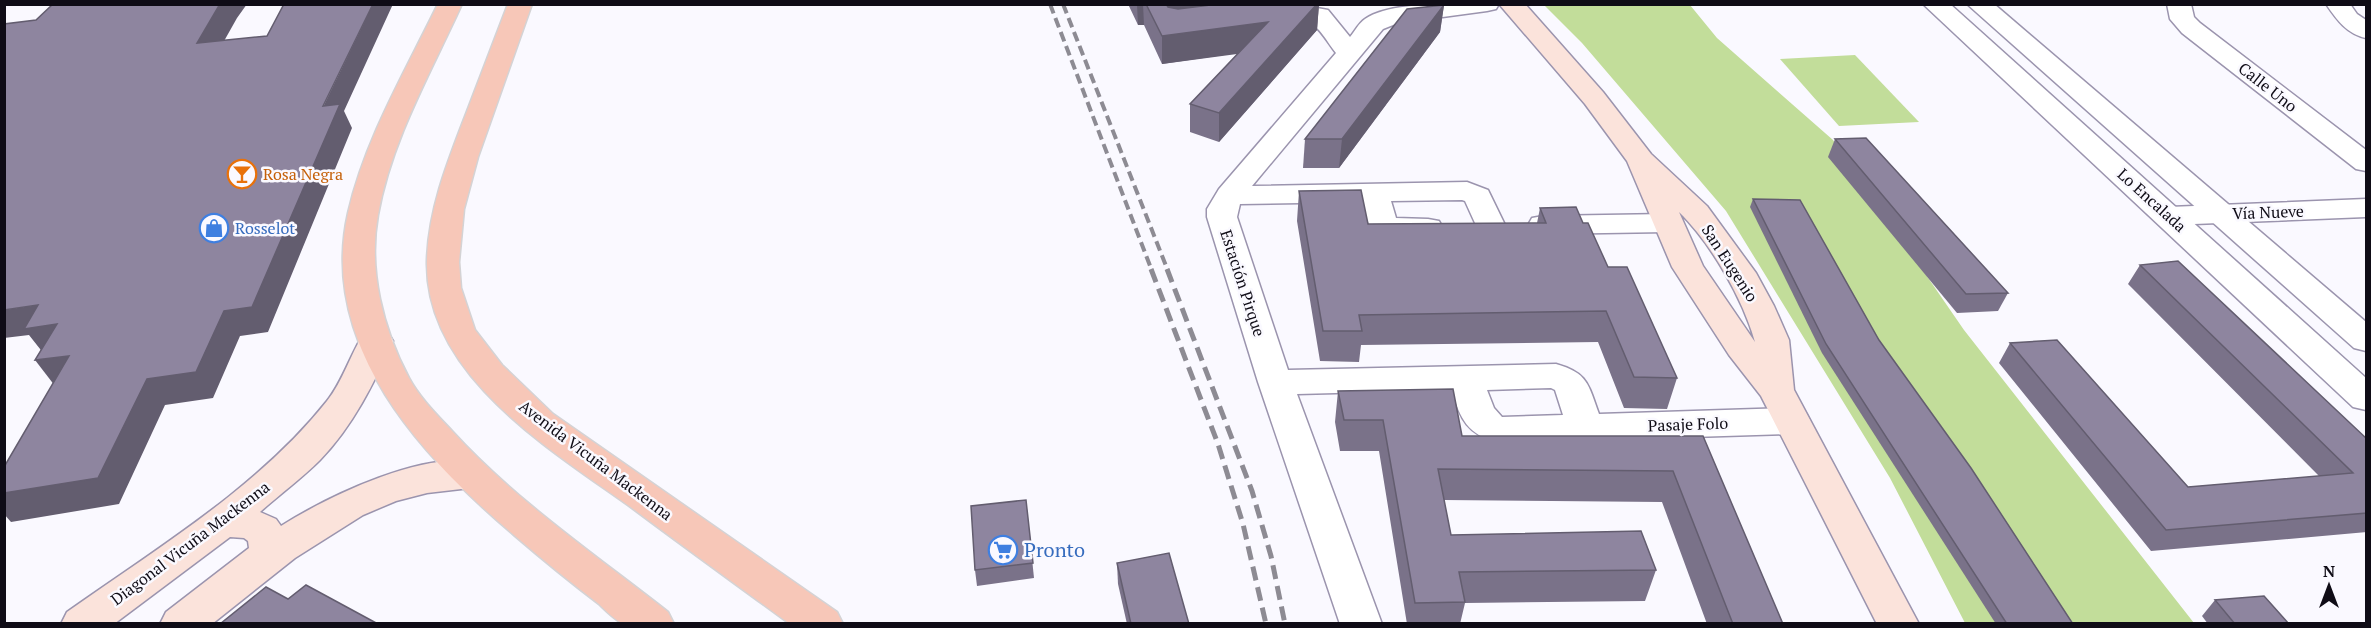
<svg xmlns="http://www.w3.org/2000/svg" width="2371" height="628" viewBox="0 0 2371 628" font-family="'PT Serif',serif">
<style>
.green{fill:#c2dd9a}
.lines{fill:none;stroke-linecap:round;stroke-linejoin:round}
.minor-casing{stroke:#9b94ae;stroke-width:3}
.tertiary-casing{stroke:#9b94ae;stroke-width:3}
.secondary-casing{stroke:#9b94ae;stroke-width:3}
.primary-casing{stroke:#d4d3d5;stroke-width:3}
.minor{fill:#fff;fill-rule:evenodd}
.tertiary{fill:#fff;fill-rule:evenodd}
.secondary{fill:#fbe3db;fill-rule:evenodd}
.primary{fill:#f7c7b8;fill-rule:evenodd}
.rail-far1{stroke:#8d8b93;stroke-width:4;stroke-dasharray:10 5;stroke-linecap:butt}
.rail{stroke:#8d8b93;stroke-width:5;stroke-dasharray:14 7;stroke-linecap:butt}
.wall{fill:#7a7289}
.shaded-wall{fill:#635d6f}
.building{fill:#8e859f;stroke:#635d6f;stroke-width:1.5}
.labels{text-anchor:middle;stroke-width:5;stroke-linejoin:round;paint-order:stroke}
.street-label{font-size:16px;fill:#0f0c16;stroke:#faf9ff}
.food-label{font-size:16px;fill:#c56008;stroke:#faf9ff;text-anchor:start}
.shop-label{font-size:16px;fill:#366cbe;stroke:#faf9ff;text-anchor:start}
.near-shop-label{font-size:20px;fill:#366cbe;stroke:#faf9ff;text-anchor:start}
</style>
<rect width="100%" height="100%" fill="#faf9ff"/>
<!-- green -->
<g class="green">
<polygon points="1544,5 1690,5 1717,38 1833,140 1964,330 2194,623 1965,623 1890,478 1726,211 1582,43"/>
<polygon points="1855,55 1919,122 1839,126 1780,59"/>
</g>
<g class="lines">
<!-- minor casing -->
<g class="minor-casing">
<g id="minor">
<path d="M1295,4L1328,10L1350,37C1355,31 1359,23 1365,19C1392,0 1465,4 1499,4L1496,9L1487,11L1398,23L1383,29L1252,186L1467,182L1488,190L1506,227L1502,234L1491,236L1480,234L1465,201L1462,200L1391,201L1396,218L1428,219L1439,221L1443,228L1439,235C1427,237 1416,237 1405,237C1374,236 1368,231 1362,202L1240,204L1237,217L1288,370L1556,364C1588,373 1588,384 1599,414L1792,408L1805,412L1810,421L1805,430L1792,434L1498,443C1468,434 1460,420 1452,390L1297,394L1382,624H1340L1258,382L1207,217V209L1219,189L1336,53C1324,38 1315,16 1293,19C1283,21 1274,23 1264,20L1261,15L1264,10ZM1551,388L1555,390L1563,415L1502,417L1494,408L1487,390Z"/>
<polygon points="2167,4 2191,4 2194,17 2200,23 2366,150 2366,171 2356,169 2182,33 2170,19"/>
<path d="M2326,4H2350L2357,14L2366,20V38C2347,34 2337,20 2326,4Z"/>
<polygon points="2366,199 2366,217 2169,225 2158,222 2154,216 2158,210 2169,207"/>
<polygon points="1667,214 1678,217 1682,223 1678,229 1667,232 1543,234 1532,232 1528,225 1532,218 1543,216"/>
</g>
</g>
<!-- tertiary casing -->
<g class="tertiary-casing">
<g id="tertiary">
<polygon points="1923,4 1950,4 2366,378 2366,410 2353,407"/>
<polygon points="1967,4 1994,4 2366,322 2366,351 2354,348"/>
</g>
</g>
<!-- secondary casing -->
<g class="secondary-casing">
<g id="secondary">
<path d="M1499,4H1525L1603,92L1651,154L1707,206L1756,273L1774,306L1789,340L1794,390L1919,624H1877L1761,396L1729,355L1672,267L1627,161L1585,104ZM1679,212C1711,243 1743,299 1755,342L1703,266Z"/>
<path d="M376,330L388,333L393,341C374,383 353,426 320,460C301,479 279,495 260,512L276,519L281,526C327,497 429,447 483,464L489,474L483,484L470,488L427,493L396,501L363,515L295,558L212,624H160L166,612L249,548L248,541L244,538L230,537L114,624H61L67,612C156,549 259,487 327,401C343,381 350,355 364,333Z"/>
</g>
</g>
<!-- primary casing -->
<g class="primary-casing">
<g id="primary">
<path d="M438,4H462C431,72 391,141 378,215C368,270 383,329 409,378C419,397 437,415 452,431C515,500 594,554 668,612L674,624C659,624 638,627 624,624C616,621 605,610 599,604C570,582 542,559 514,535C422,457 318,346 348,213C365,139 405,72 438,4Z"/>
<path d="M508,4H532L478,157L464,209L459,262L461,288L475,330L502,365L553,414L837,612L843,624H790C737,585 684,547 632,508C550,449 423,374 427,259C429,205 450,156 469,106C482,72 495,38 508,4Z"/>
</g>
</g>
<!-- minor -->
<use href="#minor" class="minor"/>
<!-- tertiary -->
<use href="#tertiary" class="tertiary"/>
<!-- secondary -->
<use href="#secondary" class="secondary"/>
<!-- primary -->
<use href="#primary" class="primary"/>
<!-- rail-far1 -->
<g class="rail-far1">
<polyline points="1050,4 1152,271"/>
<polyline points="1063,4 1168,271"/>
</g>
<!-- rail -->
<g class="rail">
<polyline points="1151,269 1218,444 1243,524 1266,624"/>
<polyline points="1167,269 1252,491 1271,556 1285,624"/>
</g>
</g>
<!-- wall -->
<g class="wall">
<polygon points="1128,4 1319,4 1317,30 1219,142 1190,132 1190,104 1238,53 1162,64 1144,25 1138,25"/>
<polygon points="1444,5 1440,32 1339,168 1303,168 1305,139"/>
<polygon points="1835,139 2008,293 1998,311 1957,313 1828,157"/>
<polygon points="1299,191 1368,224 1537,223 1540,208 1583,223 1608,267 1677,378 1667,409 1624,408 1598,342 1361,345 1359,362 1320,361 1297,221"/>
<polygon points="1753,199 1879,340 2073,624 1996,624 1822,353 1750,207"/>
<polygon points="2140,265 2367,439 2367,532 2151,551 1999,363 2010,343 2188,487 2319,476 2128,284"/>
<polygon points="1338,391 1462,436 1703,436 1783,624 1707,624 1662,502 1444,500 1451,535 1656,570 1645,601 1465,603 1460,624 1407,624 1379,451 1340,451 1335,422"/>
<polygon points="1026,500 1034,578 977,586 975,570"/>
<polygon points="1117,563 1189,624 1127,624 1118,584"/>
<polygon points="2215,600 2289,624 2208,624 2202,616"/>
</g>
<!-- shaded-wall -->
<g class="shaded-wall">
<polygon points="220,4 247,4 237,18 210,66 197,43"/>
<polygon points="373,4 393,4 344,111 352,128 268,332 240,336 213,398 165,405 119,504 11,522 4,514 4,493 147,379 224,311"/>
<polygon points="1137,4 1143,4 1144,25 1138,25"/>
<polygon points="1164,4 1279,4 1178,18"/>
<polygon points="1317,4 1319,4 1317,30 1219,142 1219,113"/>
<polygon points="1444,5 1440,32 1339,168 1342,139"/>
<polygon points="1268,22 1267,50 1162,64 1162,36"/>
<polygon points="38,305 57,324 44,354 29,335 4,338 4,310"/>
<polygon points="69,356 55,386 35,360"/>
</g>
<!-- building -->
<g class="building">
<polygon points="53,4 220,4 197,43 267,36 284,4 373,4 323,106 340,104 252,307 224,311 196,372 147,379 98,478 4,493 4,467 69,356 35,360 57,324 24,329 38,305 4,310 4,24 36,20"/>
<polygon points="1146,4 1166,4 1168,7 1178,9 1219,4 1317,4 1219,113 1190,104 1268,22 1162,36"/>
<polygon points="1444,5 1342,139 1305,139 1407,9"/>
<polygon points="1866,138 2008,293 1966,294 1835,139"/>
<polygon points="1361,190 1368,224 1546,223 1540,208 1576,207 1583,223 1588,223 1608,267 1627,267 1677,378 1634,377 1606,311 1359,315 1362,331 1323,331 1299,191"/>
<polygon points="1753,199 1800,200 1879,340 1971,468 2073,624 2007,624 1826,344"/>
<polygon points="2178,261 2367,439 2367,513 2166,530 2010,343 2057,340 2188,487 2353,473 2140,265"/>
<polygon points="1453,389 1462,436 1703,436 1783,624 1733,624 1673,471 1438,469 1451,535 1641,531 1656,570 1459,572 1465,602 1415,603 1383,420 1344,420 1338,391"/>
<polygon points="1026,500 1033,563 975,570 971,506"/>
<polygon points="1169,553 1189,624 1131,624 1117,563"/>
<polygon points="306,585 378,624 220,624 266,587 288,599"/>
<polygon points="2264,596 2289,624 2235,624 2215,600"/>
</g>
<!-- icons -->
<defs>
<g id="bar-ring" transform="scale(1.5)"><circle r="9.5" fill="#faf9ff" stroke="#e8710a" stroke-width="1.5"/><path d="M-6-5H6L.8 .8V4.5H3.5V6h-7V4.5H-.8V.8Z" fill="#e8710a"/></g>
<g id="shop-ring" transform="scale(1.5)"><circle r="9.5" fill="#faf9ff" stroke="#3f7fe0" stroke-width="1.5"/><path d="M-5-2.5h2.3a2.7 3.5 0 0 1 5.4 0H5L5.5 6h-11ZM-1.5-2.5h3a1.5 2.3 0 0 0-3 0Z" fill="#3f7fe0"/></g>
<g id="supermarket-ring" transform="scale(1.5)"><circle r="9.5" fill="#faf9ff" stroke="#3f7fe0" stroke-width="1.5"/><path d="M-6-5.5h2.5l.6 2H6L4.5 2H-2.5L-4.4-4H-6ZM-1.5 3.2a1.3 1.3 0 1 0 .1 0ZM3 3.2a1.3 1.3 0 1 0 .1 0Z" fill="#3f7fe0"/></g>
</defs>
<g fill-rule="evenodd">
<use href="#bar-ring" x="242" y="174"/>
<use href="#shop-ring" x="214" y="228"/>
<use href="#supermarket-ring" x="1003" y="550"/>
</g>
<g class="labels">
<!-- street labels -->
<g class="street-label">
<text transform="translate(2268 87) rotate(38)" y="6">Calle Uno</text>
<text transform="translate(2152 200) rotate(42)" y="6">Lo Encalada</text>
<text transform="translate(2268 212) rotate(-2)" y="6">Vía Nueve</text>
<text transform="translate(1730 263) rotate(57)" y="6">San Eugenio</text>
<text transform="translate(1243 283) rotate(72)" y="6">Estación Pirque</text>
<text transform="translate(1688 424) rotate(-2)" y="6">Pasaje Folo</text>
<text transform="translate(596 460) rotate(37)" y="6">Avenida Vicuña Mackenna</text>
<text transform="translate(190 543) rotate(-37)" y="6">Diagonal Vicuña Mackenna</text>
</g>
<!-- food labels -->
<g class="food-label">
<text x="263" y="180">Rosa Negra</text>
</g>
<!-- shop labels -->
<g class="shop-label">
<text x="235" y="234">Rosselot</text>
</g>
<!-- near-shop labels -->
<g class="near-shop-label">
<text x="1024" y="557">Pronto</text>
</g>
</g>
<!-- border -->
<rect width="2371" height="628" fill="none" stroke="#0f0c16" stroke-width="12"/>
<!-- north arrow -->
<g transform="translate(2329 586)" stroke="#faf9ff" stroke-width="4.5" paint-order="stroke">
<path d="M0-4.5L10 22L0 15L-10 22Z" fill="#0f0c16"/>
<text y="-9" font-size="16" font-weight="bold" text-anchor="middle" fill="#0f0c16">N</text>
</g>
</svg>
